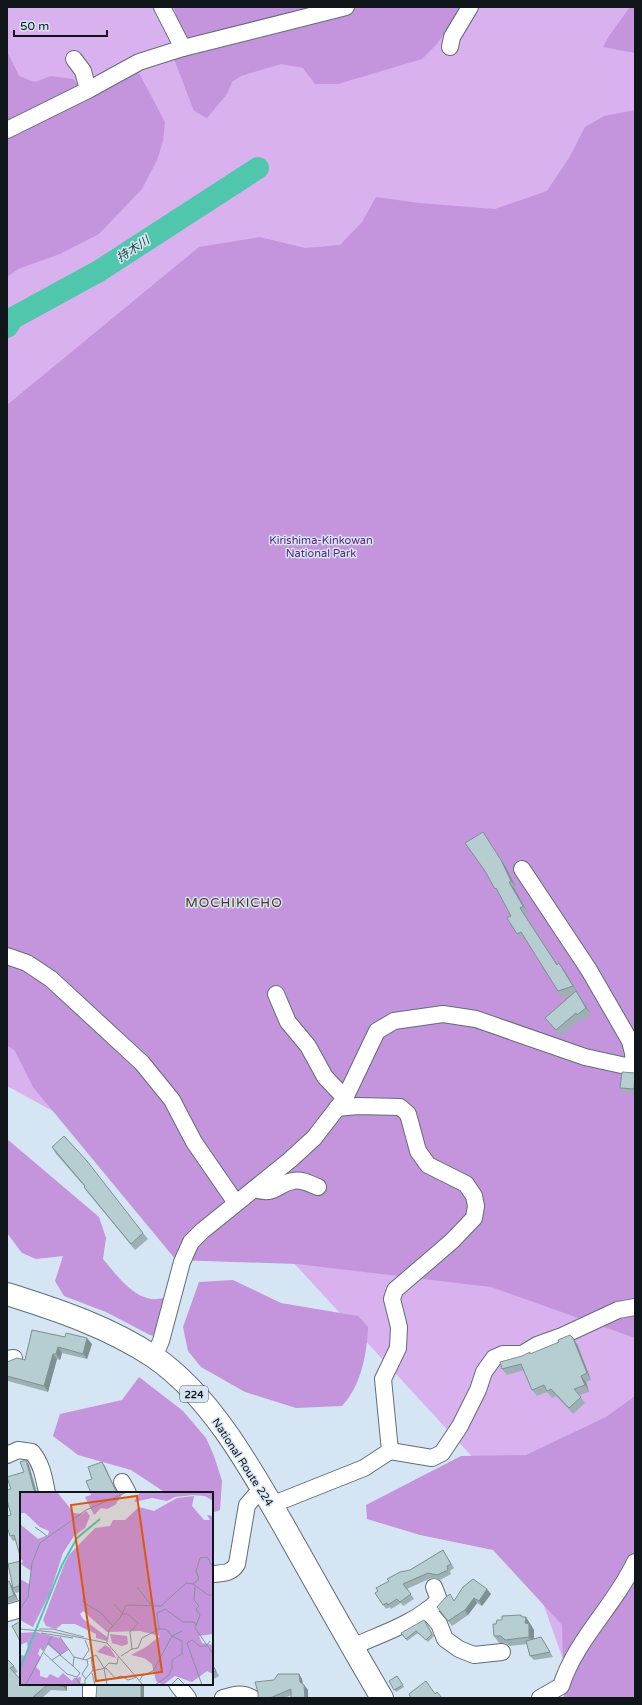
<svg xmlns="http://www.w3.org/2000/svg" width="642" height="1705" viewBox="0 0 642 1705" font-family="'Varela Round','Noto Sans JP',sans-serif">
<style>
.green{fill:#d9b1ef}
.forest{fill:#c494dd}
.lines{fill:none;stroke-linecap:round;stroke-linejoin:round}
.river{stroke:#50c7ac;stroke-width:22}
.minor-casing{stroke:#606d79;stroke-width:18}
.highway-casing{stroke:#606d79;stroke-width:24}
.minor{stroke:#fff;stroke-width:16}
.highway{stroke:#fff;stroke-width:22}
.wall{fill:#9db0b4}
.shaded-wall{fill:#7f9092}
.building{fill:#b6cdd1;stroke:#7f9092}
.labels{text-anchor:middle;stroke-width:3;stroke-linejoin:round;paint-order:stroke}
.shield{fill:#d5e5f3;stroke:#4b535b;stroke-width:1}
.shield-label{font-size:10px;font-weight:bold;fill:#10151a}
.park-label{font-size:11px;fill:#5f2479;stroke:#d5e5f3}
.street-label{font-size:11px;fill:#10151a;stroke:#d5e5f3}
.water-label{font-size:12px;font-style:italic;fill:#184b40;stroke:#d5e5f3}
.quarter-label{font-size:13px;letter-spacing:1px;fill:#4d3412;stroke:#d5e5f3}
.inset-river{fill:none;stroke:#50c7ac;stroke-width:2}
.inset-road{fill:none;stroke:#86929c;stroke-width:1}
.view{fill:#dd560d;fill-opacity:0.15;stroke:#dd560d;stroke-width:2}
.inset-edge{fill:none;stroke:#10151a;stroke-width:2}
</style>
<rect width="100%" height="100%" fill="#d5e5f3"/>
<!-- green -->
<polygon class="green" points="7,7 635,7 635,1698 577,1698 502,1489 256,1222 7,1086"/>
<!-- forest -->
<g class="forest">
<polygon points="174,7 463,7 437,44 422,59 338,84 315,84 303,68 281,64 241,76 232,82 227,94 207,118 194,111 172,54 178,21"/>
<polygon points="630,7 635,7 635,53 603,47 609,36"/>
<polygon points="7,51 19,76 35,82 51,76 73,79 89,96 138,71 165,122 163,141 157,160 142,189 99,234 60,254 18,269 7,277"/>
<polygon points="635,110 635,1338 491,1287 297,1264 176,1260 33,1087 15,1051 7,1045 7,405 199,247 260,237 305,248 340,245 362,222 376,197 419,203 495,209 547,191 569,158 585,127 604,116"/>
<path d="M7,1139L99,1217L106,1238L103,1259C115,1273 132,1297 152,1299C157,1300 161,1297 167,1299L158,1337L150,1335L106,1312L64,1296L55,1281L63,1256L36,1259L22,1253L7,1233Z"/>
<path d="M233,1280L281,1303L358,1316L368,1327C367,1354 361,1386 342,1406L296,1408L245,1392L201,1367L188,1351L183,1327L199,1282Z"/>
<polygon points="139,1377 183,1411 206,1438 214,1456 222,1481 220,1510 212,1513 212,1493 166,1493 131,1470 78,1455 53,1436 60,1414 122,1400"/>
<polygon points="635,1396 635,1698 564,1698 562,1625 493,1550 420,1535 367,1519 366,1505 461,1456 526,1455 606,1417"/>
</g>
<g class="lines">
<!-- river -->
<polyline class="river" points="7,327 13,318 99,271 258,168"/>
<!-- minor casing -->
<g class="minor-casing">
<g id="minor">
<polyline points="162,7 183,48"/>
<polyline points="450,47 452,37 470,7"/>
<polyline points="74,59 83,71 88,90"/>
<polyline points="7,130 88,90 139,62 183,48 346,7"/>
<polyline points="522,869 589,970 630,1041 633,1053 634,1067"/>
<polyline points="7,956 27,963 51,979 142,1063 172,1100 194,1142 236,1203"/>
<polyline points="276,994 288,1022 308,1046 325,1077 345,1098"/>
<path d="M254,1189C276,1196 276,1184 293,1181C302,1179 310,1184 318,1187"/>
<polyline points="154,1357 161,1341 182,1262 191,1242 202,1231 290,1160 314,1138 345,1098 377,1031 394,1021 443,1014 476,1019 585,1057 635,1068"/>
<polyline points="7,1359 14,1358"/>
<polyline points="390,1451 432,1458 442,1453 460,1426 478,1390 484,1372 494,1358 503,1354 522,1354 537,1345 562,1336 618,1310 635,1307"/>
<path d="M7,1455L18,1450L32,1452C42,1464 44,1478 47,1493"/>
<polyline points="122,1482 128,1493"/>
<polyline points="271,1505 364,1468 390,1451 383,1379 398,1348 399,1327 392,1299 395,1290 452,1241 474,1218 476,1206 474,1196 466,1184 428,1165 418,1151 408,1114 400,1107 358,1106 337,1108"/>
<path d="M212,1574C223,1573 231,1574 237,1564L247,1505L262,1488"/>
<polyline points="427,1610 439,1624 445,1639 459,1649 474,1655 502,1652"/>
<polyline points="7,1613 21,1609"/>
<path d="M352,1647C381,1634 416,1623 439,1600L434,1587"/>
<polyline points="177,1684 188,1698"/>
<polyline points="91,1698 91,1684"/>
<path d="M223,1698C234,1695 241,1692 252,1698"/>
<path d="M540,1698L561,1686C576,1639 614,1607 635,1562"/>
</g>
</g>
<!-- highway casing -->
<g class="highway-casing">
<path id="highway" d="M7,1294C58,1310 109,1327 154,1357C211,1396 251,1469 285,1528C317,1585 349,1642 382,1698"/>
</g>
<!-- minor -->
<use href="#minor" class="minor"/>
<!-- highway -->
<use href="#highway" class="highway"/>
</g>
<!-- wall -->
<g class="wall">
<polygon points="505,866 516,887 514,888 528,913 525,914 557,965 564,970 591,1014 581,1021 580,1019 560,1036 545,1018 572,995 562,998 525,938 522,940 517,934 511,916 500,895 499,896 495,889"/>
<polygon points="635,1073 635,1093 624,1092 620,1088"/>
<polygon points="52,1147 143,1233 148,1239 135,1250 88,1193 84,1187 84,1186 56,1154"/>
<polygon points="32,1330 92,1344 87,1359 62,1353 60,1360 57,1359 48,1392 8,1381 7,1382 7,1362 25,1360"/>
<polygon points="577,1344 591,1380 586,1382 589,1392 579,1395 585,1403 573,1414 556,1396 552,1398 547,1392 537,1396 532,1390 524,1370 507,1375 502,1369 531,1354"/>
<polygon points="29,1465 16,1540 13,1541 10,1536 11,1515 11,1489"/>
<polygon points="443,1550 454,1568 450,1571 451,1574 440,1580 431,1578 407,1589 414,1599 403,1606 401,1603 391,1609 390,1607 386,1609 375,1593 410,1570"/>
<polygon points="21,1561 21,1591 16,1593 13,1588 18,1600 7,1603 7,1582 13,1586"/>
<polygon points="491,1594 482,1606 477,1603 468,1615 452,1626 437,1607 454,1601"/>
<polygon points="523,1617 526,1617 534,1630 534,1638 544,1641 553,1657 534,1660 530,1656 527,1644 510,1646 505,1643 499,1643 494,1636 496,1624 502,1620"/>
<polygon points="424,1620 434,1636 428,1642 418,1633 407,1641 401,1633"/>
<polygon points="7,1659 14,1666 18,1672 15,1673 26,1686 30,1684 67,1684 67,1691 51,1690 42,1698 7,1698"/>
<polygon points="212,1663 219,1676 212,1680"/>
<polygon points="299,1674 302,1679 303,1684 304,1685 308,1690 308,1698 291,1698 291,1695 285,1698 258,1698 274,1680"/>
<polygon points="397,1676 404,1687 396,1692 389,1681"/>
</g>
<!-- shaded-wall -->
<g class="shaded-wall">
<polygon points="487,839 505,866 516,887 511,881"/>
<polygon points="509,882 514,888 528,913 523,906"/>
<polygon points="559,963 564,970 578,993 573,986"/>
<polygon points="576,991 580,997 591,1014 586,1008"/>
<polygon points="635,1077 635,1091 634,1089"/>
<polygon points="87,1338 92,1344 87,1359 83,1354"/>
<polygon points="573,1338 577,1344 591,1380 587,1373"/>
<polygon points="58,1347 62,1353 60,1360 56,1354"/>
<polygon points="53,1354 57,1359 48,1392 44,1386"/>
<polygon points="581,1376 586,1382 589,1392 585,1385"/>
<polygon points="26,1460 29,1465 37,1493 34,1490"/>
<polygon points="102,1462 105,1466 117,1493"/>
<polygon points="9,1581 12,1586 18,1600 14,1595"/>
<polygon points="487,1589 491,1594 482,1606 479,1601"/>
<polygon points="474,1598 477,1603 468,1615 465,1610"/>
<polygon points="521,1615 526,1621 526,1617 534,1630 534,1643 529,1637"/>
<polygon points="299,1674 302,1679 303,1687 300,1682"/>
<polygon points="63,1684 67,1684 67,1691 63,1686"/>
<rect x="141" y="1684" width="3" height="14"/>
<polygon points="304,1685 308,1690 308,1698 305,1698"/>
</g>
<!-- building -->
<g class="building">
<polygon points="483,832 501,860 511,881 509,882 523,906 520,908 557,965 559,963 573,986 558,991 521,932 517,934 507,918 511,916 496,888 495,889 485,871 465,843"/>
<polygon points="576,991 586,1008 577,1015 576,1013 556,1030 545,1018"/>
<polygon points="622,1072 635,1073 634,1089 620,1088"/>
<polygon points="64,1136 87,1161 143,1233 131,1244 84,1187 85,1186 52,1147"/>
<polygon points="32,1330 65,1337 66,1333 87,1338 83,1354 58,1347 56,1354 53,1354 44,1386 7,1376 7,1362 17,1358 25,1360"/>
<polygon points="570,1335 573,1338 587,1373 581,1376 585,1385 574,1389 581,1397 569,1408 551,1389 547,1391 544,1385 532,1390 521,1364 502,1369 500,1362 522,1356 530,1352 530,1354 559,1342 558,1340"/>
<polygon points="26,1460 34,1490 37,1493 21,1493 21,1559 14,1535 10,1536 7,1527 7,1516 11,1515 7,1500 7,1490 11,1489 7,1477 24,1472 20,1462"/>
<polygon points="102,1462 117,1493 91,1493 86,1481 92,1479 88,1467"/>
<polygon points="443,1550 451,1564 447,1566 448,1570 437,1575 428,1573 403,1584 411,1594 400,1602 397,1599 388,1605 387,1603 383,1605 375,1593 378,1591 376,1588 389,1581 387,1579 400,1572 410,1570"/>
<polygon points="21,1561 21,1585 13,1588 8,1564"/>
<polygon points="473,1579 487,1589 479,1601 474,1598 465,1610 448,1621 437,1607 445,1598 450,1594 454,1601 463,1587"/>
<polygon points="9,1581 14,1595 7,1598 7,1582"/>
<polygon points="521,1615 522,1617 526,1617 525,1623 529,1624 529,1637 505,1640 501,1636 494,1636 493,1624 496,1624 497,1620 502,1620 502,1616"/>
<polygon points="424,1620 432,1634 426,1640 416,1631 406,1639 401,1633"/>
<polygon points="21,1621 21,1640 20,1641 12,1626"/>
<polygon points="541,1637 550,1652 530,1656 526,1641"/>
<polygon points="7,1659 14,1666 10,1668 21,1680 21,1684 24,1684 26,1686 30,1684 63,1684 63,1686 47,1685 32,1698 7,1698"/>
<polygon points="212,1664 216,1671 212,1673"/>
<polygon points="278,1674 299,1674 300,1682 304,1685 305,1698 291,1698 291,1689 270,1698 258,1698 258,1692 255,1682 274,1680"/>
<polygon points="397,1676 403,1685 394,1690 389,1681"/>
<polygon points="426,1681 435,1694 437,1692 442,1698 411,1698 409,1694"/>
<polygon points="97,1684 141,1684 141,1698 97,1698 96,1697"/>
</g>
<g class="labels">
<!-- shield labels -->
<rect class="shield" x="180" y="1386" width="28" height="16" rx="3"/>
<g class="shield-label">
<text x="194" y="1398">224</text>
</g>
<!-- park labels -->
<g class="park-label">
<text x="321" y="544">Kirishima-Kinkowan<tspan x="321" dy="13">National Park</tspan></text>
</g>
<!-- street labels -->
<g class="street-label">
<text transform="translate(243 1462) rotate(57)" y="4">National Route 224</text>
</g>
<!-- water labels -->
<g class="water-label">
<text transform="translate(133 249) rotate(-33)" y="4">持木川</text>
</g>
<!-- quarter labels -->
<g class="quarter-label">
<text x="234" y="907">MOCHIKICHO</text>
</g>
</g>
<!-- overview -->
<g transform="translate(20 1492)">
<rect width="193" height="193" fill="#d5e5f3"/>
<path d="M1,0H37L54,21L62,22L66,19L70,24L65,36L54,44L43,61L30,101L13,135L0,128V87L9,92L11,79L1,72L3,69L0,66V32L18,47L28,43L29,39L20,35L5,21H0ZM70,0H104L95,13L87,17L81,16L74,23L65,5L71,3ZM120,0H193V9L185,4L173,3L155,5L147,9L132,6L114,10ZM174,4L172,14L184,28H190L187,23L193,24V142L179,144L182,151L193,153V182L187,179L172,190L155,184L143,193L136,189L132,172L124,166L111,163L126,155L140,144L120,139L87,140L63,119L60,122L63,127L87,145V149L76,146V142L55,132H42L36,137L26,134L23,128L44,73L49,63L75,36L90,34L93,28H105L119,15L134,19L157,6ZM16,140L40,146L48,157L40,163L27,152L23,159L20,156L18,162L21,166L16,175L20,179V184L27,186L30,182L38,186L43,181L52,189L54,186L61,185L60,193H0V163L6,164L8,158L7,150L0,153V141ZM90,142L107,144L108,152L102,154L92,151ZM85,153L90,156L96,166L77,160Z" fill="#c494dd"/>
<path class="inset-river" d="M0,177L42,73L57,46L80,27"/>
<path class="inset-road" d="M15,35L27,44M173,92L179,87L176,79L180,66L187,65L193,75M117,95L132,114M175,95L174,108L179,114L176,117L180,123L175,136L193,162M64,101L63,110L81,121L93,134M94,112L102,121M0,117L8,105L12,71L20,51L66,18L107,0M0,137L32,140L87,151L123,193M19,137H33L64,145M21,141L53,146M40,145L54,165L66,168L76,163L84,176L87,193M87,150L89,138L100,126L106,113L141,114L166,91L173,92L188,103H193M28,151L41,163M112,157L118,156L122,146L139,137L137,121L145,117L163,130H174L176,133M24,161L47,182L57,185L60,181L53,174L54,165M40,163L53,174M101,164L112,157L110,140L118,131L108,122H102M63,167L69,158L65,148M32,168L49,157M84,176L89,171L97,172L98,165M72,179L86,176L95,186L101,184L108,188L117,185M72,181L75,193M56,186L60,192H65M66,187L62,182L68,173L67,168M120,188L122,184L133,179L152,144L146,137H139M6,192L32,144M65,193V188L73,178L71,165M135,193L148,184L152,177V168L162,162V149L152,144L162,139M151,193L158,186L165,193M182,193L167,151L172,148L180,154H186L190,149"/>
<path class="view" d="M117,4L142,180L76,189L51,13Z"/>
<rect width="193" height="193" class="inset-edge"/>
</g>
<!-- border -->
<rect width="642" height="1705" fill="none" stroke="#10151a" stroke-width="16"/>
<!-- scale -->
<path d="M14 30v6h93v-6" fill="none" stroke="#10151a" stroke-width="2"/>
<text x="20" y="30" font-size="12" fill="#10151a" stroke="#d5e5f3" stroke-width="3" paint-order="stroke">50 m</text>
</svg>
